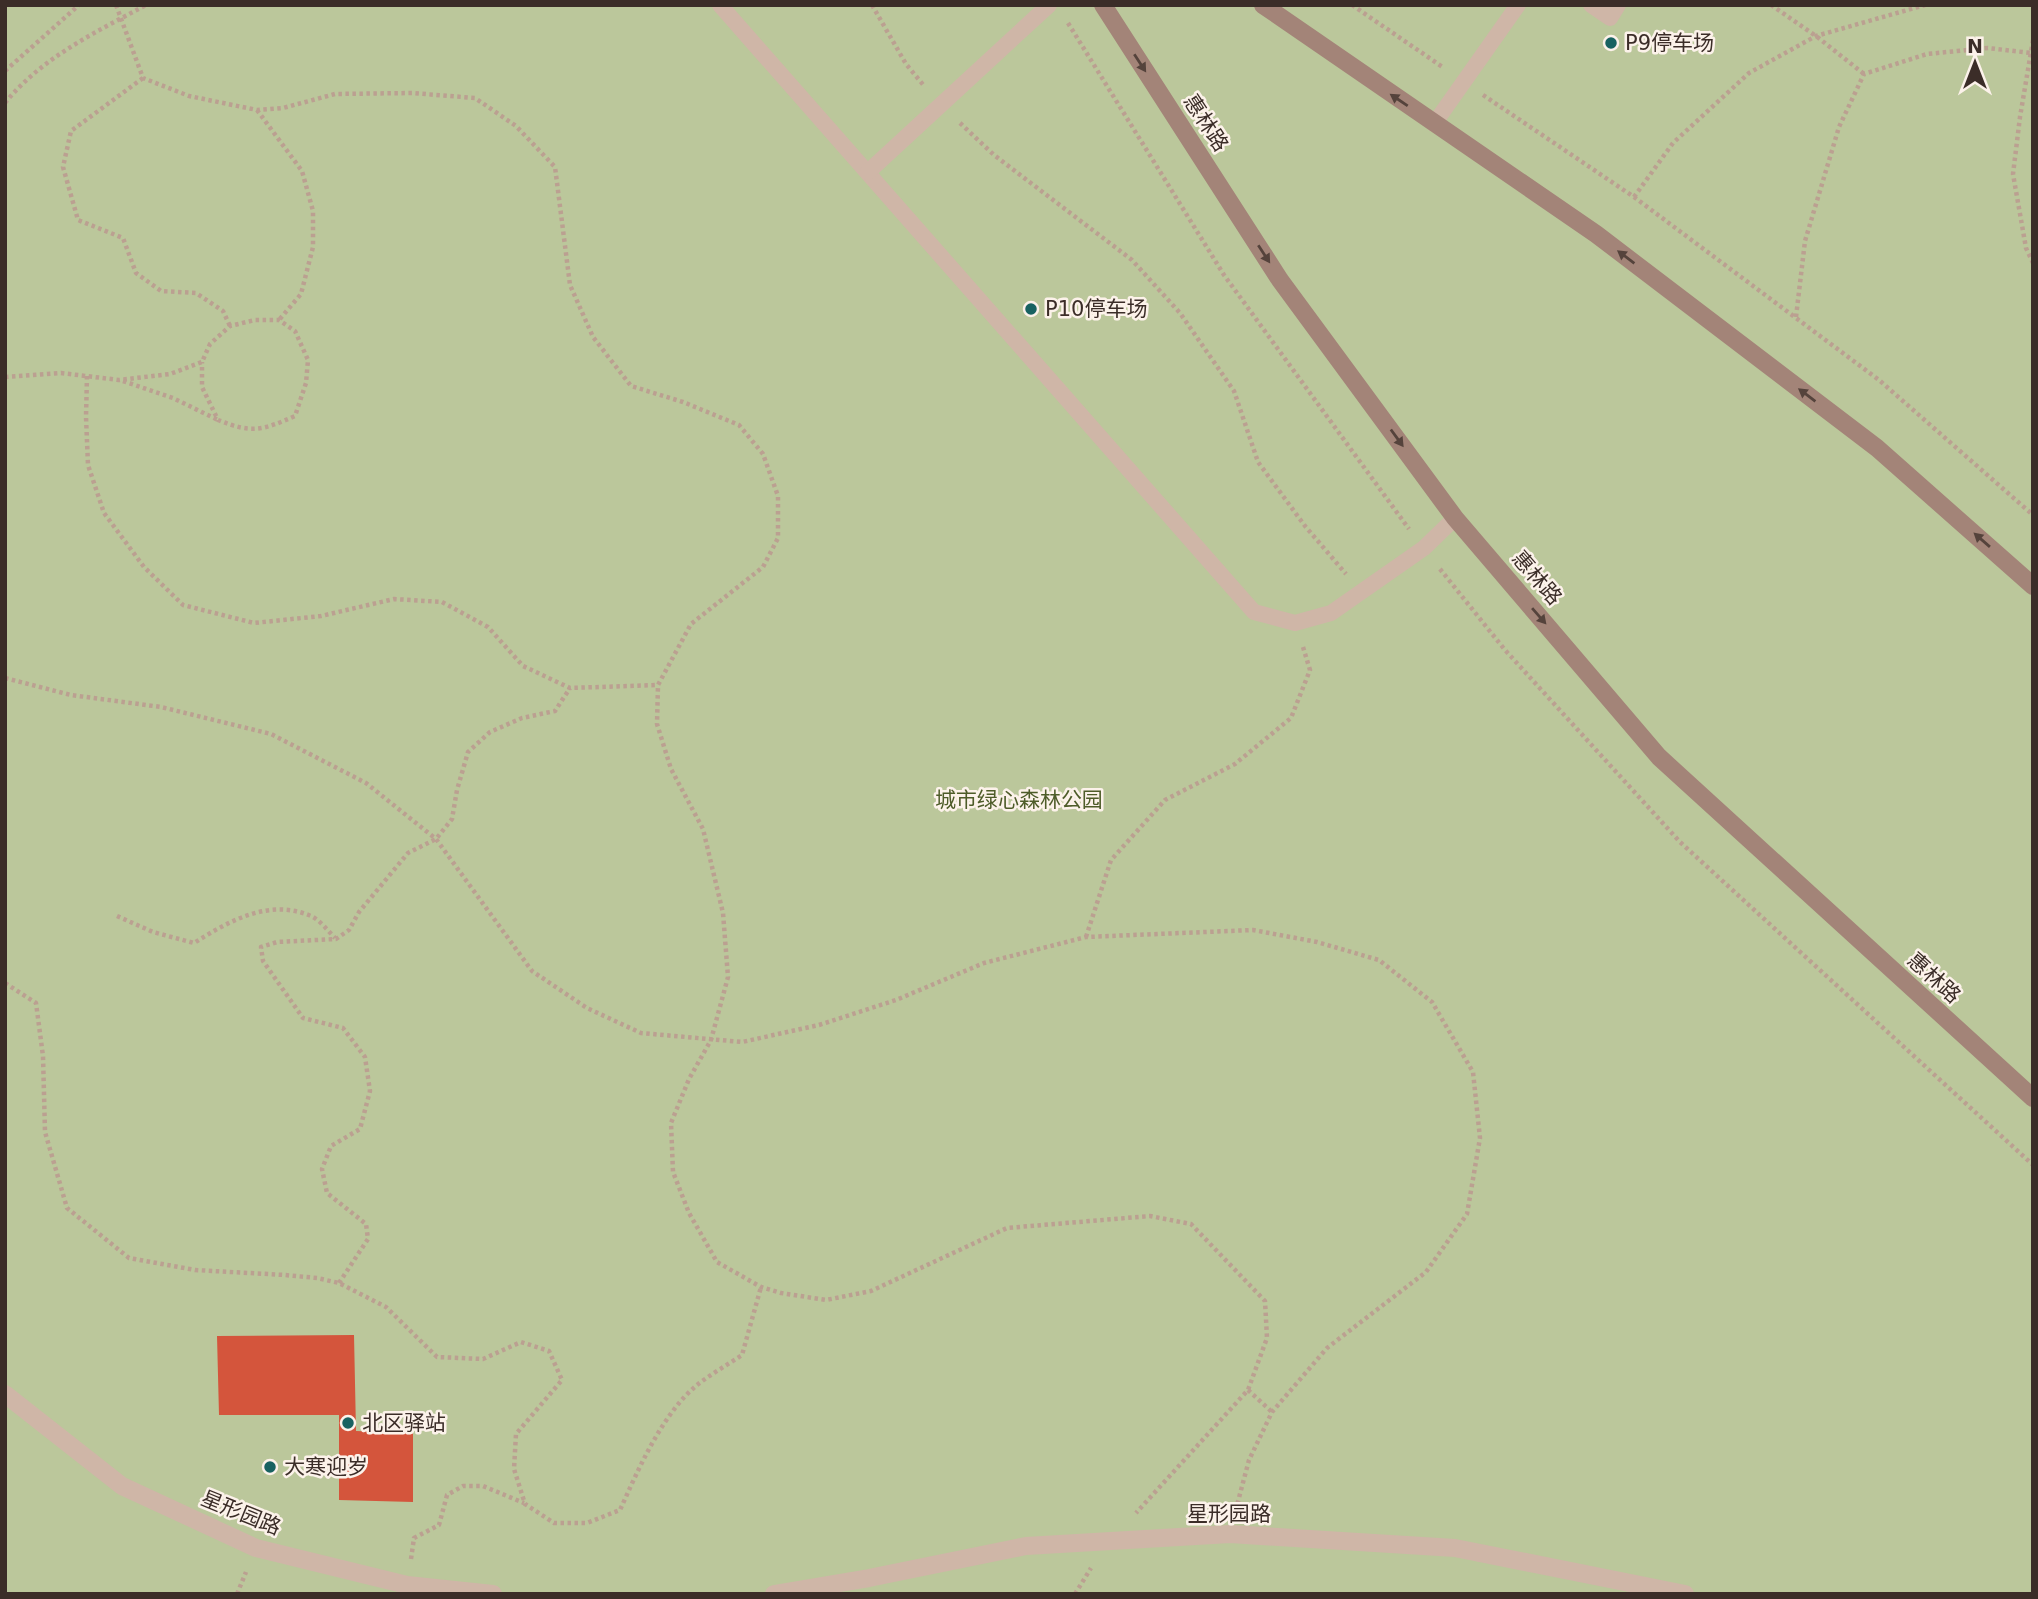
<svg xmlns="http://www.w3.org/2000/svg" width="2038" height="1599" viewBox="0 0 2038 1599" font-family="'DejaVu Sans','Noto Sans SC',sans-serif">
<style>
.green{fill:#bbc79b}
.building{fill:#d4553c}
.lines{fill:none;stroke-linecap:round;stroke-linejoin:round}
.path{stroke:#bba091;stroke-width:4.5;stroke-dasharray:3.5 3.5;stroke-linecap:butt}
.service{stroke:#cfb6a7;stroke-width:16}
.minor{stroke:#cfb6a7;stroke-width:18}
.secondary{stroke:#a38478;stroke-width:18}
.oneway{fill:#55433c}
.poi-dot{fill:#186261;stroke:#fcf2ea;stroke-width:2.5}
.labels{text-anchor:middle;stroke-width:5;stroke-linejoin:round;paint-order:stroke}
.poi-label{font-size:21px;fill:#3b2d28;stroke:#fcf2ea;text-anchor:start}
.street-label{font-size:21px;fill:#3b2d28;stroke:#fcf2ea}
.park-label{font-size:21px;fill:#4e5c29;stroke:#fcf2ea}
</style>
<rect width="100%" height="100%" fill="#f5e8dd"/>
<!-- green -->
<rect class="green" x="5" y="5" width="2028" height="1589"/>
<!-- building -->
<polygon class="building" points="354,1335 356,1431 413,1433 413,1502 339,1500 339,1415 219,1415 217,1336"/>
<g class="lines">
<!-- path -->
<g class="path">
<polyline points="116,5 143,78 189,96 257,110 283,108 335,94 412,93 475,98 516,126 555,167 570,285 593,337 631,386 683,402 739,425 763,454 778,496 778,538 763,567 691,624 658,685 657,724 671,769 703,829 723,913 728,977 711,1040 689,1079 671,1123 673,1172 689,1213 717,1262 761,1287 781,1293 826,1300 871,1291 1007,1228 1150,1216 1191,1224 1265,1301 1267,1338 1248,1390 1136,1513"/>
<polyline points="872,5 906,64 925,87"/>
<polyline points="1352,5 1444,68"/>
<polyline points="1771,5 1816,36 1864,74"/>
<polyline points="1068,23 1224,275 1409,529"/>
<polyline points="2033,40 2020,117 2013,174 2026,248 2033,263"/>
<polyline points="5,71 79,5"/>
<polyline points="143,78 71,131 63,167 78,220 123,238 136,273 161,291 196,293 223,311 230,326"/>
<polyline points="1483,95 1634,197 1879,380 2033,515"/>
<path d="M5,103C41,58 96,32 146,5"/>
<polyline points="257,110 302,171 313,211 313,247 301,294 279,320"/>
<polyline points="960,123 994,155 1132,260 1180,313 1234,391 1258,462 1305,526 1346,574"/>
<polyline points="1634,197 1673,143 1749,73 1816,36 1925,5"/>
<polyline points="1796,317 1805,241 1839,127 1864,74 1927,54 1988,48 2031,53"/>
<polyline points="87,376 86,417 88,465 104,513 144,567 183,605 254,623 321,616 394,599 442,602 488,627 523,666 570,688 658,685"/>
<path d="M5,377L61,373L119,380L170,374L202,362L210,344L230,326L255,320H279L295,331L308,360L306,383L295,416C263,430 252,434 218,420L202,387V362"/>
<polyline points="123,381 173,398 218,420"/>
<polyline points="1440,569 1505,650 1680,842 2033,1165"/>
<polyline points="5,678 71,695 161,707 271,734 366,783 436,839 532,971 587,1008 641,1033 742,1042 819,1025 896,1000 984,963 1086,937 1253,930 1317,942 1379,960 1432,1002 1473,1072 1480,1138 1467,1214 1426,1272 1327,1348 1272,1412 1249,1460 1236,1509"/>
<path d="M117,916L153,932L194,943C229,921 269,898 311,916C320,920 328,931 335,938"/>
<polyline points="1086,937 1111,860 1165,800 1235,764 1291,718 1310,670 1303,647"/>
<path d="M5,983L36,1003L43,1056L45,1132L67,1208L129,1258L195,1270L285,1275L317,1278L339,1283L386,1307L437,1357L483,1359L521,1342L549,1351L562,1380L516,1434L514,1469L525,1504L554,1523H587L620,1510C638,1470 662,1414 697,1385C711,1374 727,1365 742,1355L761,1287"/>
<polyline points="339,1283 368,1239 366,1224 327,1193 322,1169 331,1146 360,1129 370,1091 365,1057 343,1028 303,1018 263,961 261,947 277,942 336,939 349,930 359,912 408,853 436,839 452,819 457,790 468,752 490,732 522,718 555,711 570,688"/>
<polyline points="1248,1390 1272,1412"/>
<polyline points="411,1559 414,1538 439,1525 447,1495 463,1486 483,1486 524,1503"/>
<polyline points="237,1594 246,1572"/>
<polyline points="1075,1594 1091,1568"/>
</g>
<!-- service -->
<g class="service">
<polyline points="720,5 1254,612 1295,623 1331,613 1424,548 1455,518"/>
<polyline points="1591,5 1610,18 1618,5"/>
<polyline points="1434,124 1518,5"/>
<polyline points="868,172 1049,5"/>
</g>
<!-- minor -->
<g class="minor">
<polyline points="5,1394 122,1486 256,1548 407,1585 493,1594"/>
<polyline points="774,1594 869,1578 1026,1546 1230,1534 1455,1548 1685,1594"/>
</g>
<!-- secondary -->
<g class="secondary">
<polyline points="1103,5 1280,280 1455,518 1659,757 2033,1098"/>
<polyline points="1263,5 1596,234 1877,448 2033,586"/>
</g>
</g>
<!-- one-way arrows -->
<defs><path id="oneway-solid" d="M-6-.8H1V-3.2L6.5 0L1 3.2V.8H-6Z" transform="scale(1.75)"/></defs>
<g class="oneway">
<use href="#oneway-solid" transform="translate(1140 63) rotate(57)"/>
<use href="#oneway-solid" transform="translate(1399 100) rotate(-146)"/>
<use href="#oneway-solid" transform="translate(1264 254) rotate(57)"/>
<use href="#oneway-solid" transform="translate(1626 257) rotate(-143)"/>
<use href="#oneway-solid" transform="translate(1807 395) rotate(-143)"/>
<use href="#oneway-solid" transform="translate(1397 438) rotate(54)"/>
<use href="#oneway-solid" transform="translate(1982 540) rotate(-139)"/>
<use href="#oneway-solid" transform="translate(1539 616) rotate(49)"/>
</g>
<!-- markers -->
<g class="poi-dot">
<circle cx="1611" cy="43" r="7"/>
<circle cx="1031" cy="309" r="7"/>
<circle cx="348" cy="1423" r="7"/>
<circle cx="270" cy="1467" r="7"/>
</g>
<g class="labels">
<!-- poi labels -->
<g class="poi-label">
<text x="1625" y="50">P9停车场</text>
<text x="1045" y="316">P10停车场</text>
<text x="362" y="1430">北区驿站</text>
<text x="284" y="1474">大寒迎岁</text>
</g>
<!-- street labels -->
<g class="street-label">
<text transform="translate(1206 123) rotate(57)" y="7">惠林路</text>
<text transform="translate(1537 578) rotate(49)" y="7">惠林路</text>
<text transform="translate(1934 978) rotate(42)" y="7">惠林路</text>
<text transform="translate(241 1513) rotate(22)" y="7">星形园路</text>
<text x="1229" y="1521">星形园路</text>
</g>
<!-- park labels -->
<g class="park-label">
<text x="1019" y="807">城市绿心森林公园</text>
</g>
</g>
<!-- border -->
<rect width="2038" height="1599" fill="none" stroke="#3b2d28" stroke-width="14"/>
<!-- north arrow -->
<g transform="translate(1975 63)" stroke="#fcf2ea" stroke-width="5" paint-order="stroke">
<path d="M0-5L12 26L0 18L-12 26Z" fill="#3b2d28"/>
<text y="-10" font-size="19" font-weight="bold" text-anchor="middle" fill="#3b2d28">N</text>
</g>
</svg>
